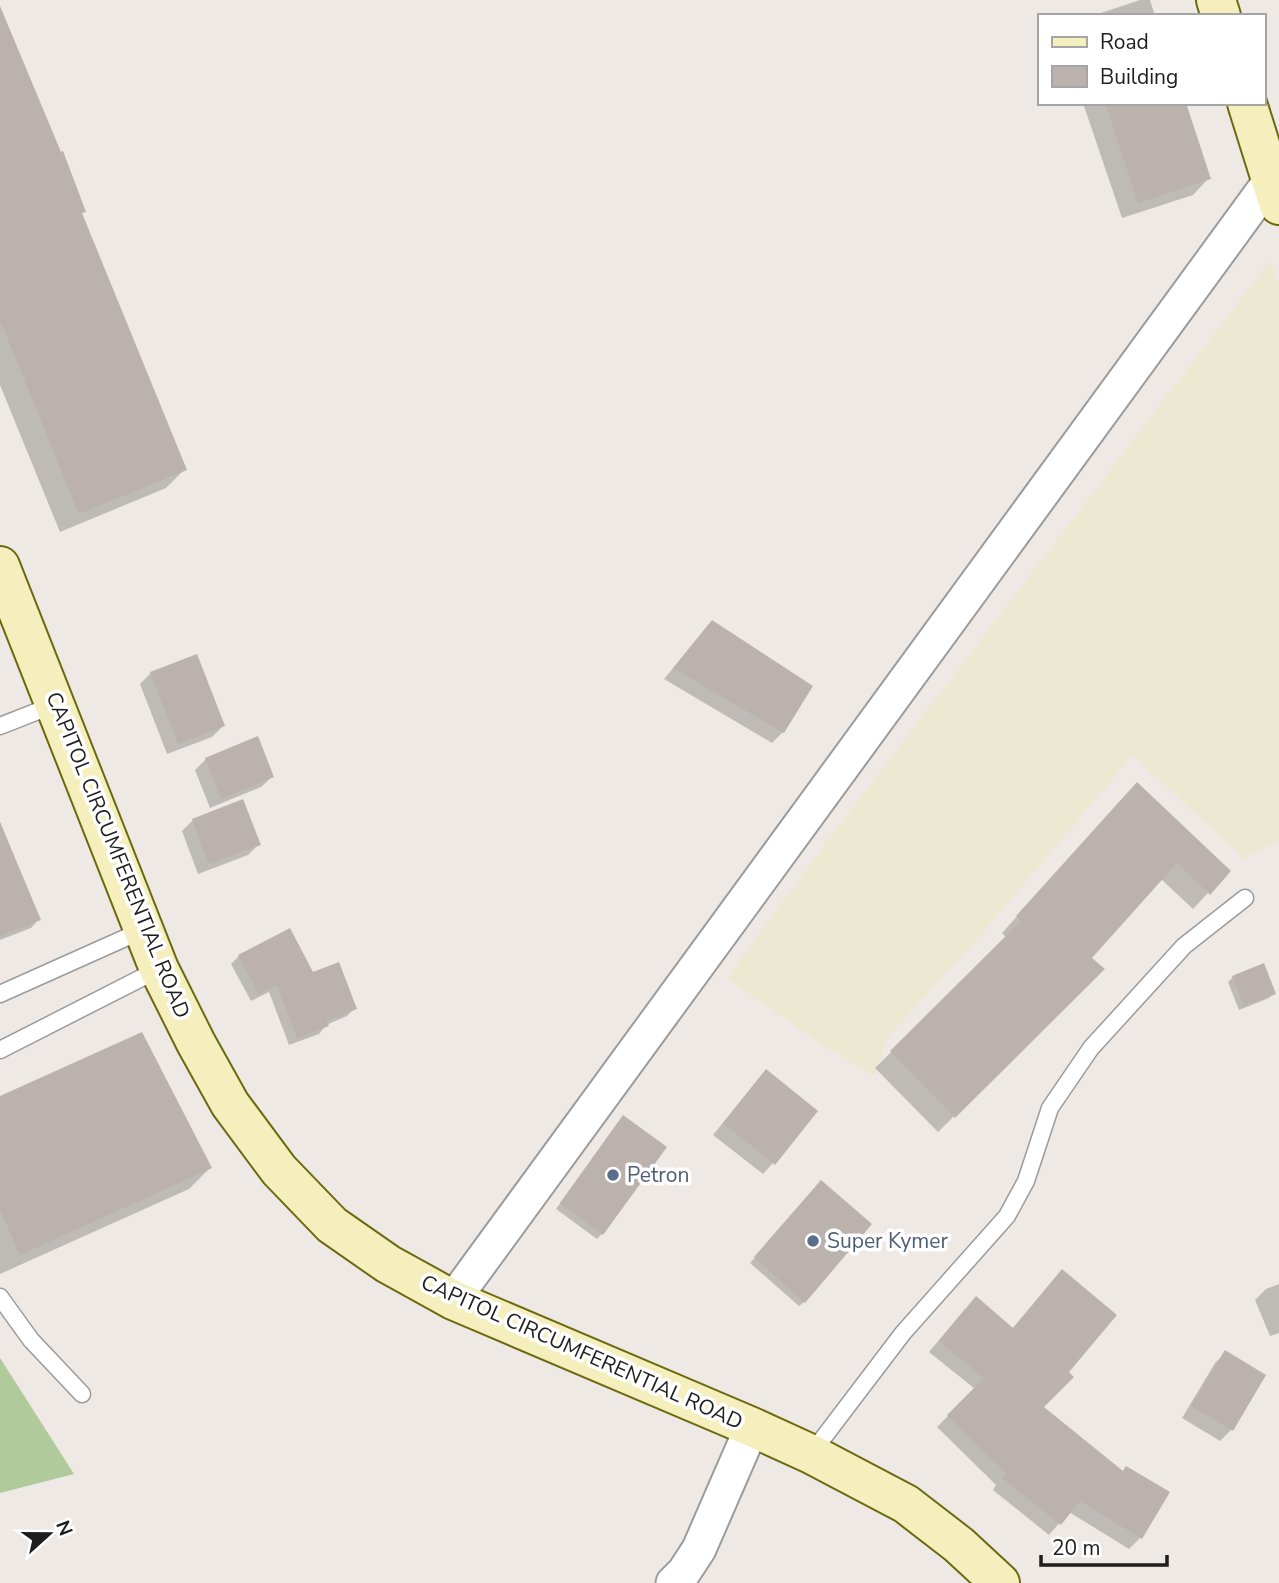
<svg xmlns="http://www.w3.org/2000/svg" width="1279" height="1583" viewBox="0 0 1279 1583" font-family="'Nunito Sans',sans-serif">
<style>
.farmland{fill:#ebe9d1}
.forest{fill:#b0ca9c}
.shadow{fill:#0003}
.building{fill:#bbb2ae}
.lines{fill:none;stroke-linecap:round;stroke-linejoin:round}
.lane-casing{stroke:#9b9b9b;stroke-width:19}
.street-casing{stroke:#9b9b9b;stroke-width:37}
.secondary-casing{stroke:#6c690e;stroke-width:42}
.lane{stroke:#fff;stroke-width:16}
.street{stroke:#fff;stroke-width:33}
.secondary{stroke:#f4efbc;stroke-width:38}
.service-dot{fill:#5c6f8a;stroke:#fff;stroke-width:2.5}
.labels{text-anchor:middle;stroke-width:7;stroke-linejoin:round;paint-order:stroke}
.street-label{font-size:21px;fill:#1e1e1e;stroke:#fff}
.service-label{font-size:21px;fill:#4e5e75;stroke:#fff;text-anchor:start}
</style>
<rect width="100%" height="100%" fill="#eee9e4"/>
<!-- farmland -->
<polygon class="farmland" points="1270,261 1279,285 1279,841 1243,858 1133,755 973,944 887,1038 875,1076 821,1044 727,978 822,848"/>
<!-- forest -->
<polygon class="forest" points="0,1358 74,1474 0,1493"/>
<!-- shadow -->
<g class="shadow">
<polygon points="1140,0 1150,0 1155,16 1092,16"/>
<polygon points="0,71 84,211 81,214 185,469 166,488 60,532 0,385"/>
<polygon points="1083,103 1184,103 1209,178 1193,195 1122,218"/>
<polygon points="712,622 811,686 783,732 772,743 664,679"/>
<polygon points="151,673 223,726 212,737 167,754 140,684"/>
<polygon points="206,759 272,777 261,787 210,808 195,770"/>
<polygon points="1121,801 1208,893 1193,909 1161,879 1089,958 1103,969 938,1132 875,1068 1007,938 1002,933"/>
<polygon points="193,820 259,844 248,855 198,874 182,831"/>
<polygon points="0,822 39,919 31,928 0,940"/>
<polygon points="239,956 312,975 355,1008 347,1016 326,1025 319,1034 289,1045 269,992 251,1001 231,964"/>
<polygon points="1233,977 1274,993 1269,998 1239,1010 1228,982"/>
<polygon points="756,1082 773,1163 763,1174 713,1135"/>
<polygon points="0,1098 210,1168 189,1189 0,1274"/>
<polygon points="619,1122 602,1234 597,1239 556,1209"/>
<polygon points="816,1187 804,1302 799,1306 750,1263"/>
<polygon points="1062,1271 1067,1372 1042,1407 1122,1472 1126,1468 1140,1538 1129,1549 1069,1512 1049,1535 993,1490 996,1485 937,1427 975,1389 929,1352 965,1309 1012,1329"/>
<polygon points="1279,1284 1279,1333 1270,1336 1255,1300 1266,1289"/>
<polygon points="1226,1352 1264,1375 1231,1430 1220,1441 1182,1418 1215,1363"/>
</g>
<!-- building -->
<g class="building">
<polygon points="0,6 61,152 63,151 86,212 82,213 187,470 79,514 0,320"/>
<polygon points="1105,103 1186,103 1211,179 1138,203"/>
<polygon points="712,620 813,686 784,733 673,668"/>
<polygon points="197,654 225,726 178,744 150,672"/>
<polygon points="258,736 274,777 221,799 205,758"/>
<polygon points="1137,782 1231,871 1210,895 1177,863 1092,958 1105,969 955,1118 890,1051 1021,921 1016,916"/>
<polygon points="243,799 261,845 209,864 192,819"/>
<polygon points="0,822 41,920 0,936"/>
<polygon points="290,928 313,972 339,962 357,1009 327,1021 329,1026 297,1038 277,985 259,994 238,955"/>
<polygon points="1264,963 1276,994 1244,1006 1232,976"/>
<polygon points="142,1032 212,1168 20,1255 0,1210 0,1096"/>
<polygon points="766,1069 818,1111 775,1165 723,1123"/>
<polygon points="623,1115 667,1147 603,1235 560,1203"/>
<polygon points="821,1180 872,1224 805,1303 754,1257"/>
<polygon points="1062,1269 1117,1315 1069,1372 1074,1377 1044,1407 1123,1471 1126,1466 1170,1492 1142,1539 1080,1501 1061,1525 1002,1478 1006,1473 947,1415 984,1378 939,1341 976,1296 1013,1328"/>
<polygon points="1225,1350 1266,1375 1233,1431 1191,1406"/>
</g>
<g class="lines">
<!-- lane casing -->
<g class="lane-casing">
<g id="lane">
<polyline points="0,726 56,704"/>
<polyline points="0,994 143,930"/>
<polyline points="0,1050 159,969"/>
<polyline points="0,1297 31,1340 82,1394"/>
<polyline points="811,1454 903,1333 1007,1216 1026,1181 1050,1108 1091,1048 1184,946 1245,898"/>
</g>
</g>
<!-- street casing -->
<g class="street-casing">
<g id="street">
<polyline points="453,1300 1271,180"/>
<polyline points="673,1583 684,1572 699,1549 752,1427"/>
</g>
</g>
<!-- secondary casing -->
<g class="secondary-casing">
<g id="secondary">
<polyline points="1216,0 1221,16"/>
<polyline points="1247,103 1279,205"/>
<polyline points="0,566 159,969 196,1043 230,1104 279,1170 332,1225 388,1264 453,1300 752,1427 811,1454 906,1504 959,1545 1000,1583"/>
</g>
</g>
<!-- lane -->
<use href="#lane" class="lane"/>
<!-- street -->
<use href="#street" class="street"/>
<!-- secondary -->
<use href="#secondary" class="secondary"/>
</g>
<!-- markers -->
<g class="service-dot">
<circle cx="613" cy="1175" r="7"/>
<circle cx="813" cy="1241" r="7"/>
</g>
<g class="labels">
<!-- street labels -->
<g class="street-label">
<text transform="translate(118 855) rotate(68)" y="7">CAPITOL CIRCUMFERENTIAL ROAD</text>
<text transform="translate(582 1352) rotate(24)" y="7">CAPITOL CIRCUMFERENTIAL ROAD</text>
</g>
<!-- service labels -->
<g class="service-label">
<text x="627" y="1182">Petron</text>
<text x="827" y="1248">Super Kymer</text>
</g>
</g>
<!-- legend -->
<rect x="1038" y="14" width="228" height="91" fill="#ffffff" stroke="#a5a5a5" stroke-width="2"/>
<rect x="1052" y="37" width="35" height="10" fill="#f4efbc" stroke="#a5a5a5" stroke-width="2"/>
<text x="1100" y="49" font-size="21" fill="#1e1e1e">Road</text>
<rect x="1052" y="66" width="35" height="21" fill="#bbb2ae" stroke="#a5a5a5" stroke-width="2"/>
<text x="1100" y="84" font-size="21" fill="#1e1e1e">Building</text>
<!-- north arrow -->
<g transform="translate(49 1534) rotate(69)" stroke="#ffffff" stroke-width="5" paint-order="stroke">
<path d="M0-5L12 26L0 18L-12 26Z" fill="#1e1e1e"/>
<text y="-10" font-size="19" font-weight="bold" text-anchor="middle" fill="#1e1e1e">N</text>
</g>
<!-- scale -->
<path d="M1041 1555v10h126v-10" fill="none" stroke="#1e1e1e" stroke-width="3.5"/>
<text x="1052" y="1555" font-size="21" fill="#1e1e1e" stroke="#ffffff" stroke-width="5" paint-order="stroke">20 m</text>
</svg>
